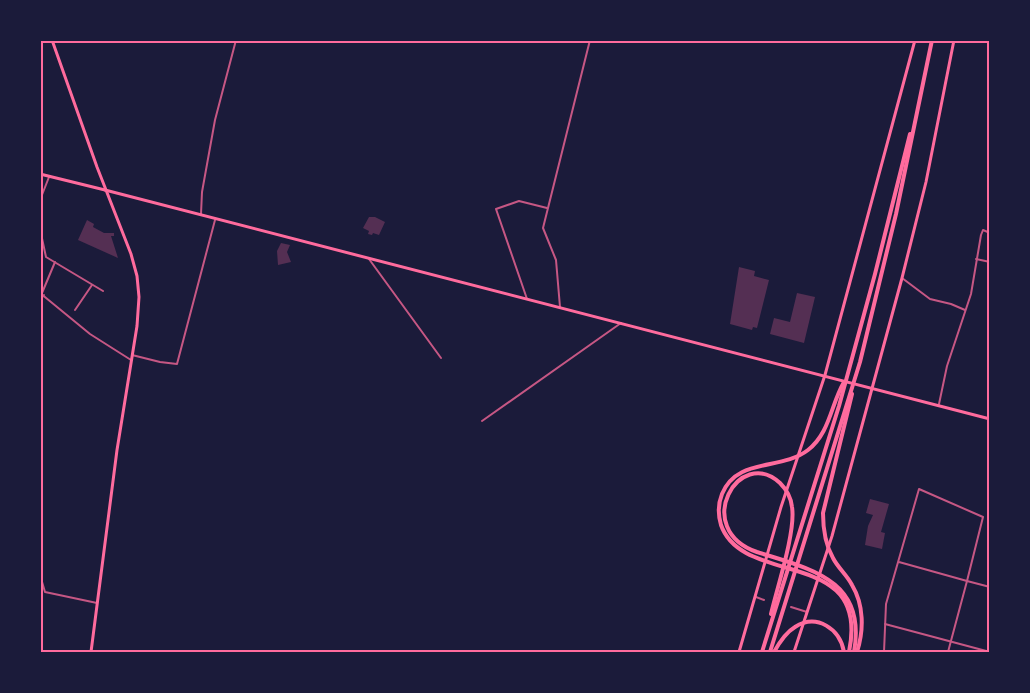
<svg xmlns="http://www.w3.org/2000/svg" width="1030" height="693" viewBox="0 0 1030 693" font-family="'PT Sans Narrow',sans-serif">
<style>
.building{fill:#542f53}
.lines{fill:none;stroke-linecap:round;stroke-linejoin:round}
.minor{stroke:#c65784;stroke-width:2}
.tertiary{stroke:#c65784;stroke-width:2}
.secondary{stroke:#ff6b9d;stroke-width:3}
.primary{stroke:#ff6b9d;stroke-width:3}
.trunk{stroke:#ff6b9d;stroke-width:3}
.motorway{stroke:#ff6b9d;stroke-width:4}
.neatline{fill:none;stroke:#ff6b9d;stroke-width:2}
</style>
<rect width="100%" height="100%" fill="#1b1b3a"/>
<!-- building -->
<g class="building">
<polygon points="369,217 375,217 385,222 379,235 373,233 372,235 368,234 369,231 363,228"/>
<polygon points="87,220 94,224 93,227 104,233 114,233 114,236 111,236 118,258 78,240"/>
<polygon points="281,243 290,245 287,252 291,262 278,265 277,251"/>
<polygon points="739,267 755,271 754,276 769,280 757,328 753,327 752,330 730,324"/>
<polygon points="797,293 815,297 804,343 770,334 774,318 790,322"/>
<polygon points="870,499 889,504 881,532 885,533 882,549 865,545 868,526 873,515 866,513"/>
</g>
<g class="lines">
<!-- minor -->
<g class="minor">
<polyline points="40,200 49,177"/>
<polyline points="40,229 46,257 103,291"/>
<polyline points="369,259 441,358"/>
<polyline points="976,259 990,262"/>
<polyline points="902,278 930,299 951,304 965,310"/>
<polyline points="40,293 90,334 131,360"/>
<polyline points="42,293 55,262"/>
<polyline points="527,299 496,209 519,201 547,208"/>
<polyline points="40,300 44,295"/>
<polyline points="75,310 92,285"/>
<polyline points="132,355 160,362 177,364 215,220"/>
<polyline points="939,404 947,366 971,294 981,235 983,230 990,233"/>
<polyline points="482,421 621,323"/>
<polyline points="40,575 45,592 97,603"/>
<polyline points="885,624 990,652"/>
<polyline points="884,652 886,604 919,489 983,517 967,581 899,562"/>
</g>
<!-- tertiary -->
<g class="tertiary">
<polyline points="201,214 202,192 215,120 236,40"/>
<polyline points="560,307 556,260 543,228 590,40"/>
<polyline points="756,597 764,600"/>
<polyline points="791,607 807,612"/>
<polyline points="948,652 967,581 990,587"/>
</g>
<!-- secondary -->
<polyline class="secondary" points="105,190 990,419"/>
<!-- primary -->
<g class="primary">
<polyline points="52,40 97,167 131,254 137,276 139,297 137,326 117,450 91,652"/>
<polyline points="40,174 105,190"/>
</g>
<!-- trunk -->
<g class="trunk">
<polyline points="739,652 781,507 825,375 915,40"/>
<polyline points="794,652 832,536 902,278 926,182 954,40"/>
</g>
<!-- motorway -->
<g class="motorway">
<path d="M844,382C831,404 830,433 808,450C781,471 737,457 722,494C718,504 718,515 721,525C743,588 871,546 849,652"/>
<path d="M852,394L823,513C823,529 825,544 833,558C838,568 847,575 852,585C864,605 864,630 857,652"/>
<path d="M771,614C777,588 796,531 792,507C791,497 787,490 780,483C739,445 691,529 757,552C811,569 867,580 854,652"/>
<polyline points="762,652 839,406 875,274 910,134"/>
<polyline points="770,652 860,362 896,214 932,40"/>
<path d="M774,652C779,643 785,633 795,627C817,613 840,629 844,652"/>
</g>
</g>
<!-- border -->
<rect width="1030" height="693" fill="none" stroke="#1b1b3a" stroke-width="84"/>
<rect x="42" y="42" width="946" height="609" class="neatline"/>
</svg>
